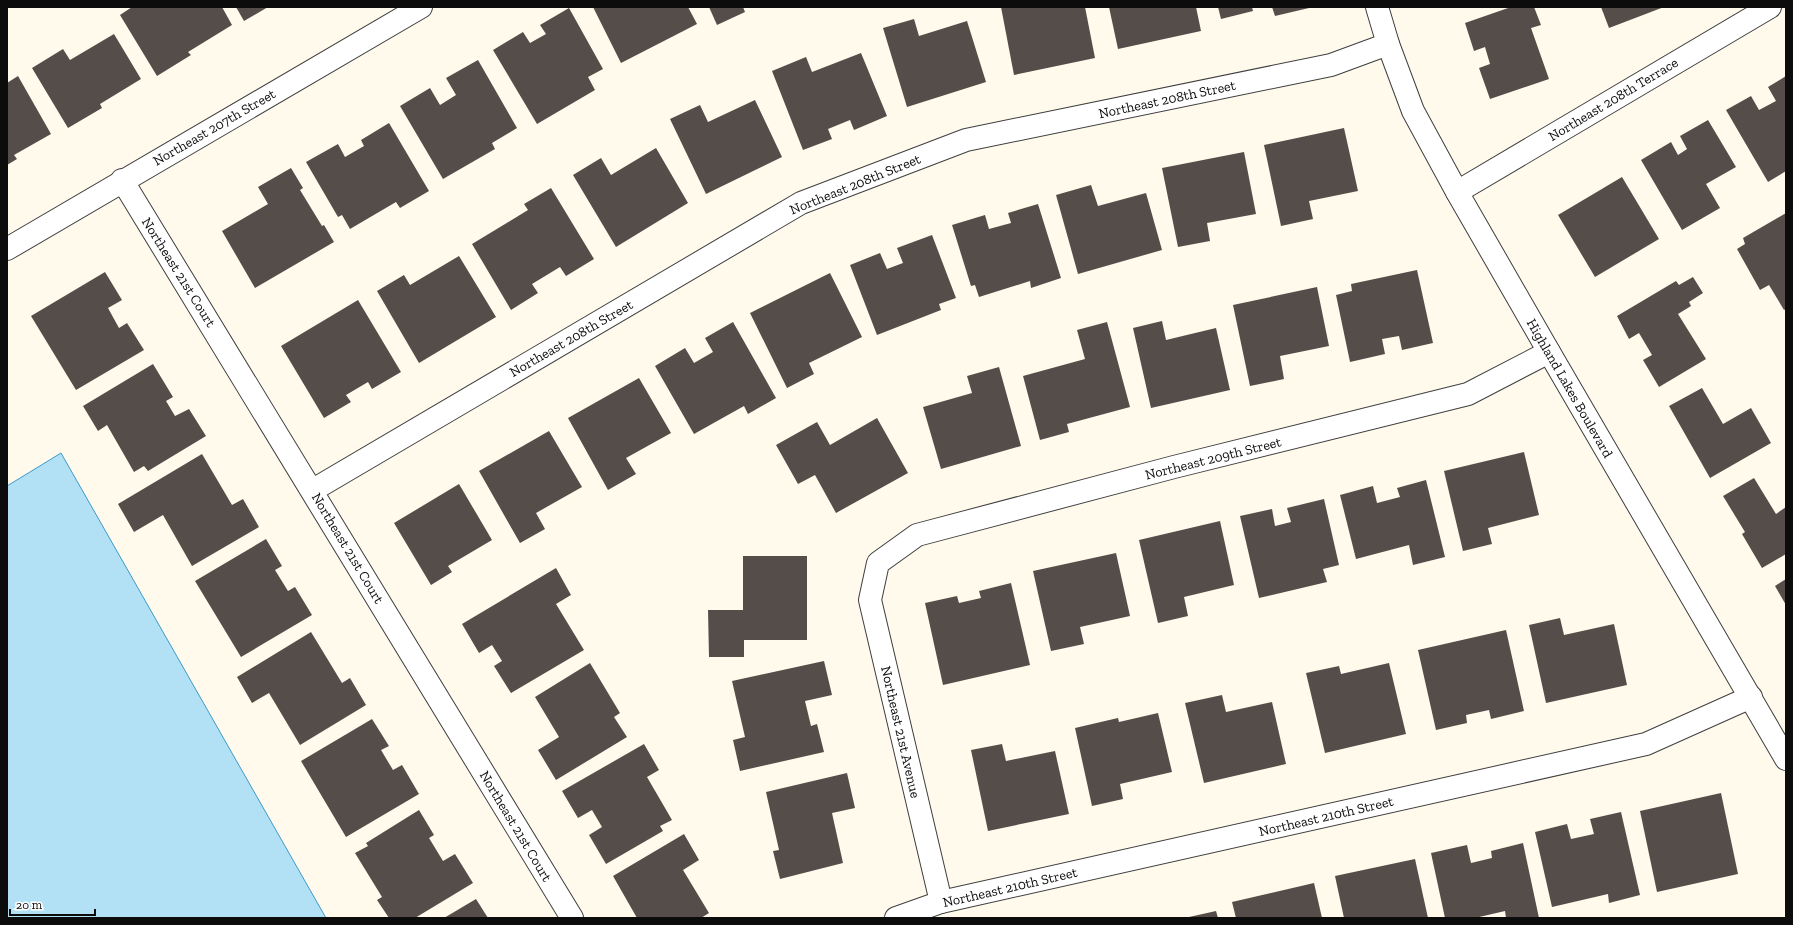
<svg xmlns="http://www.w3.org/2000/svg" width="1793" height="925" viewBox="0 0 1793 925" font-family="'Zilla Slab',serif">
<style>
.water{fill:#b2e0f5;stroke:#3a9acb}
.building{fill:#554d49}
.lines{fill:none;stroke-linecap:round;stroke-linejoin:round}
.street-casing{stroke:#3f3f3f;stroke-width:24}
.street{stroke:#fff;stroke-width:22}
.labels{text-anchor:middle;stroke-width:4;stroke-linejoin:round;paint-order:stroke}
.street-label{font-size:14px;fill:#0c0c0c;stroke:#fff}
</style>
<rect width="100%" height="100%" fill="#fffaec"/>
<!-- water -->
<polygon class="water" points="61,453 326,918 7,918 7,486"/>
<!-- building -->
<g class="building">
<polygon points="132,7 222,7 232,25 188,52 191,55 157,76 120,15"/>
<polygon points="236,7 268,7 244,21"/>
<polygon points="593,7 688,7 697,24 621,63"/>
<polygon points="709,7 743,7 745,12 717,25"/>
<polygon points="1001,7 1085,7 1095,58 1014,75"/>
<polygon points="1109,7 1196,7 1201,31 1118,49"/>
<polygon points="1218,7 1252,7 1253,11 1221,19"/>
<polygon points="1272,7 1309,7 1309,8 1275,16"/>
<polygon points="1511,7 1534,7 1541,25 1531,28 1549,79 1490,99 1479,68 1490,64 1485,47 1474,51 1465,23"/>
<polygon points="1601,7 1664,7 1609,28"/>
<polygon points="569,8 603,69 588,77 595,90 537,124 493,50 523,32 530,43 546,34 540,25"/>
<polygon points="914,19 919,36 967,21 986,82 907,107 883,28"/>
<polygon points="114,34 141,79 100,104 102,108 68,128 32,68 63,49 70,60"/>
<polygon points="861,53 887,116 854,130 850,120 828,129 832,139 803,150 772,71 806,57 812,72"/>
<polygon points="478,60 517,128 492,143 495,149 443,179 400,106 430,88 440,105 456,95 446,78"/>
<polygon points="18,76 51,134 14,155 17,159 7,165 7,83"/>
<polygon points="1786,76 1786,171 1768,182 1726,110 1751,96 1759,110 1776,101 1768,87"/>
<polygon points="755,100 782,157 706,194 670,119 700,105 708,122"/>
<polygon points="1708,120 1736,167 1706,184 1720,208 1682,230 1641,160 1671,142 1678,155 1687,149 1680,136"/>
<polygon points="389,123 429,191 400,208 396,202 350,229 342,215 338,217 306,162 338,144 345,157 364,146 361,140"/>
<polygon points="1344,128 1358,191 1309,201 1313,219 1281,226 1264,145"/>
<polygon points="656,148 688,203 616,247 573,175 601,158 611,175"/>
<polygon points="1244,152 1256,214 1207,223 1210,241 1178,247 1162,168"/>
<polygon points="291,168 303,188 300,190 322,226 324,225 334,242 255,288 222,231 268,204 258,187"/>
<polygon points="1622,177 1659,239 1595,277 1558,215"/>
<polygon points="1091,185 1098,206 1146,193 1162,250 1078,274 1056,195"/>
<polygon points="551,188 594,259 566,276 560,267 532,284 538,293 511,310 472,244 528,210 524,204"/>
<polygon points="1038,204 1061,278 1031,288 1030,281 979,297 975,285 971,286 952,225 985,215 989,229 1011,223 1008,213"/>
<polygon points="1786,213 1786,309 1784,310 1769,285 1760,290 1737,249 1745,244 1743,238"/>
<polygon points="932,235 956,298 939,304 941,310 877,335 850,265 880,253 887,269 903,263 897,248"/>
<polygon points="459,256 496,317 419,363 377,291 404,275 410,285"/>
<polygon points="1417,270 1433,343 1402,350 1399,336 1382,339 1385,354 1350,362 1336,295 1352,291 1351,284"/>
<polygon points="105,272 122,300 108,308 119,328 127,323 144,350 76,390 31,316"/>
<polygon points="830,273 862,337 809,363 814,374 787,388 750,313"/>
<polygon points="1693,277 1703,293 1689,302 1691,306 1678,314 1706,359 1659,387 1643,360 1652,355 1639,333 1629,339 1617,316 1676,281 1679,285"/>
<polygon points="1317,287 1329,346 1280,356 1284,379 1250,386 1233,305"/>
<polygon points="358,300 401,372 372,389 368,382 346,395 351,402 324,418 281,346"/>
<polygon points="1162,321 1166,340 1216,328 1230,390 1151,408 1133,328"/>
<polygon points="733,322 776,398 748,414 744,406 694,434 655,366 685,348 694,363 713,352 705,338"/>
<polygon points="1107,322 1130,407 1067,424 1069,432 1040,440 1023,376 1085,359 1077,330"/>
<polygon points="153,364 173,397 166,401 175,416 189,409 206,436 148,471 144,466 134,472 107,425 98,431 83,406"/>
<polygon points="999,367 1021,446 941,469 923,407 972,393 967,376"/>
<polygon points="639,378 671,433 626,458 636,474 608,490 568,418"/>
<polygon points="1702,388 1723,424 1751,408 1771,443 1710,478 1669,406"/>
<polygon points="877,418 908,473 836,513 815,475 798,484 776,445 817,422 830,445"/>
<polygon points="549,431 582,487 536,513 545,529 520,543 479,471"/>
<polygon points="1524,452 1539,515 1488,528 1492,544 1463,551 1444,471"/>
<polygon points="202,454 232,505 243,499 259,527 192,566 163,515 134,532 118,504"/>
<polygon points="1754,478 1776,514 1786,507 1786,554 1762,568 1742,534 1745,532 1723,496"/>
<polygon points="1426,480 1445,557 1413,565 1409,545 1356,559 1340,495 1373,486 1377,503 1400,497 1397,488"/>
<polygon points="459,484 492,540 448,566 452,572 431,585 394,523"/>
<polygon points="1324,499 1339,565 1323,569 1327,582 1259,598 1240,516 1272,509 1275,526 1291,522 1287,508"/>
<polygon points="1220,521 1234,585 1184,597 1188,616 1158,623 1139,540"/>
<polygon points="266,539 282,566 275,570 288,591 295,587 312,615 241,657 195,581"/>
<polygon points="1116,553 1130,616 1080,627 1084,644 1051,651 1033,571"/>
<polygon points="743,556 807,556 807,640 744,640 744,657 709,657 708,610 743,610"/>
<polygon points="556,568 571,595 556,604 584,650 511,693 494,666 502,661 492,645 479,653 462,624"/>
<polygon points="1786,579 1786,605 1775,586"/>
<polygon points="1011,583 1030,665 943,685 925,603 957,596 959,603 981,598 979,591"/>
<polygon points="1560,618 1564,635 1614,624 1627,685 1546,703 1529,625"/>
<polygon points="1506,630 1524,711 1491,719 1489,710 1466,715 1467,723 1436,730 1418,650"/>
<polygon points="311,632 342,683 350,678 366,705 300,745 269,693 252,703 237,677"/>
<polygon points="824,661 832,695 805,701 811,726 817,724 824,752 740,771 733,740 745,737 732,681"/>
<polygon points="590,663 620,713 614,717 627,737 556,780 538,750 559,737 535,697"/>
<polygon points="1389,663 1406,734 1325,753 1306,673 1339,666 1341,674"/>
<polygon points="1222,695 1226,712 1272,702 1286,764 1204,783 1185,703"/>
<polygon points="1158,713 1172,772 1120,784 1123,799 1092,806 1075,728 1118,718 1119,722"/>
<polygon points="372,719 389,746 381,750 393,770 402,765 419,794 346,837 301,761"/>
<polygon points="644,744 659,770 647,777 672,820 660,826 663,831 606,864 589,835 602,827 592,810 578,818 562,791"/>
<polygon points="1002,744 1006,761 1055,751 1069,814 988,831 971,750"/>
<polygon points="847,773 855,808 832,813 843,863 780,879 773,851 779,850 766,792"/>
<polygon points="1721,793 1738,874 1657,892 1640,811"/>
<polygon points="419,810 434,835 429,838 443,861 455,854 473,883 415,918 389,918 377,900 382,897 355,853 368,846 366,843"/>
<polygon points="1621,812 1640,895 1609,903 1608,894 1552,907 1535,832 1567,824 1571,839 1594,834 1590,819"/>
<polygon points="684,834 699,860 683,870 709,913 701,918 637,918 613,876"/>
<polygon points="1523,843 1539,918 1506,918 1505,911 1475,918 1445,918 1431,853 1467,845 1471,863 1492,858 1491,851"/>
<polygon points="1415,859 1428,918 1344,918 1335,876"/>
<polygon points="1314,883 1322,918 1236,918 1232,902"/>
<polygon points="476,899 488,918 444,918"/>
<polygon points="1216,911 1218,918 1189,918 1189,917"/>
</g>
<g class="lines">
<!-- street casing -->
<g class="street-casing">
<g id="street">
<polyline points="1377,7 1388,44 1413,111 1457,192 1549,352 1786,759"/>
<polyline points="122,180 572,918"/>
<polyline points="1457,192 1770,7"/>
<polyline points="7,249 421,7"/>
<polyline points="313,490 801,203 966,140 1331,65 1388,44"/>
<polyline points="941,902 870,600 878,563 917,535 1174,467 1468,394 1549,352"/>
<polyline points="896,918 941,902 1646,744 1751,697"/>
</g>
</g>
<!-- street -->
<use href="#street" class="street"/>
</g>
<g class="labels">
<!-- street labels -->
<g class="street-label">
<text transform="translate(1167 99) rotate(-12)" y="5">Northeast 208th Street</text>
<text transform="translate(1613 99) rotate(-31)" y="5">Northeast 208th Terrace</text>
<text transform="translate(214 127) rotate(-30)" y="5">Northeast 207th Street</text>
<text transform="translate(855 184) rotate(-22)" y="5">Northeast 208th Street</text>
<text transform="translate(179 272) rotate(58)" y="5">Northeast 21st Court</text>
<text transform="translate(571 338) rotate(-30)" y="5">Northeast 208th Street</text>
<text transform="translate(1570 388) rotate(60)" y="5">Highland Lakes Boulevard</text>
<text transform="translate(1213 458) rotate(-14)" y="5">Northeast 209th Street</text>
<text transform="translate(348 548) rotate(59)" y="5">Northeast 21st Court</text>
<text transform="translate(901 732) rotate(77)" y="5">Northeast 21st Avenue</text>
<text transform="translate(1326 816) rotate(-13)" y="5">Northeast 210th Street</text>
<text transform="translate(516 826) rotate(59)" y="5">Northeast 21st Court</text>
<text transform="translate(1010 887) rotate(-13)" y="5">Northeast 210th Street</text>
</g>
</g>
<!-- border -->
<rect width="1793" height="925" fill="none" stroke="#0c0c0c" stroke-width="16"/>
<!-- scale -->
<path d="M10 909v6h85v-6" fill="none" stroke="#0c0c0c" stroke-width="2"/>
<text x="16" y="909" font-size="12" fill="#0c0c0c" stroke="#ffffff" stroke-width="3" paint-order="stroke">20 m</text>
</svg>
